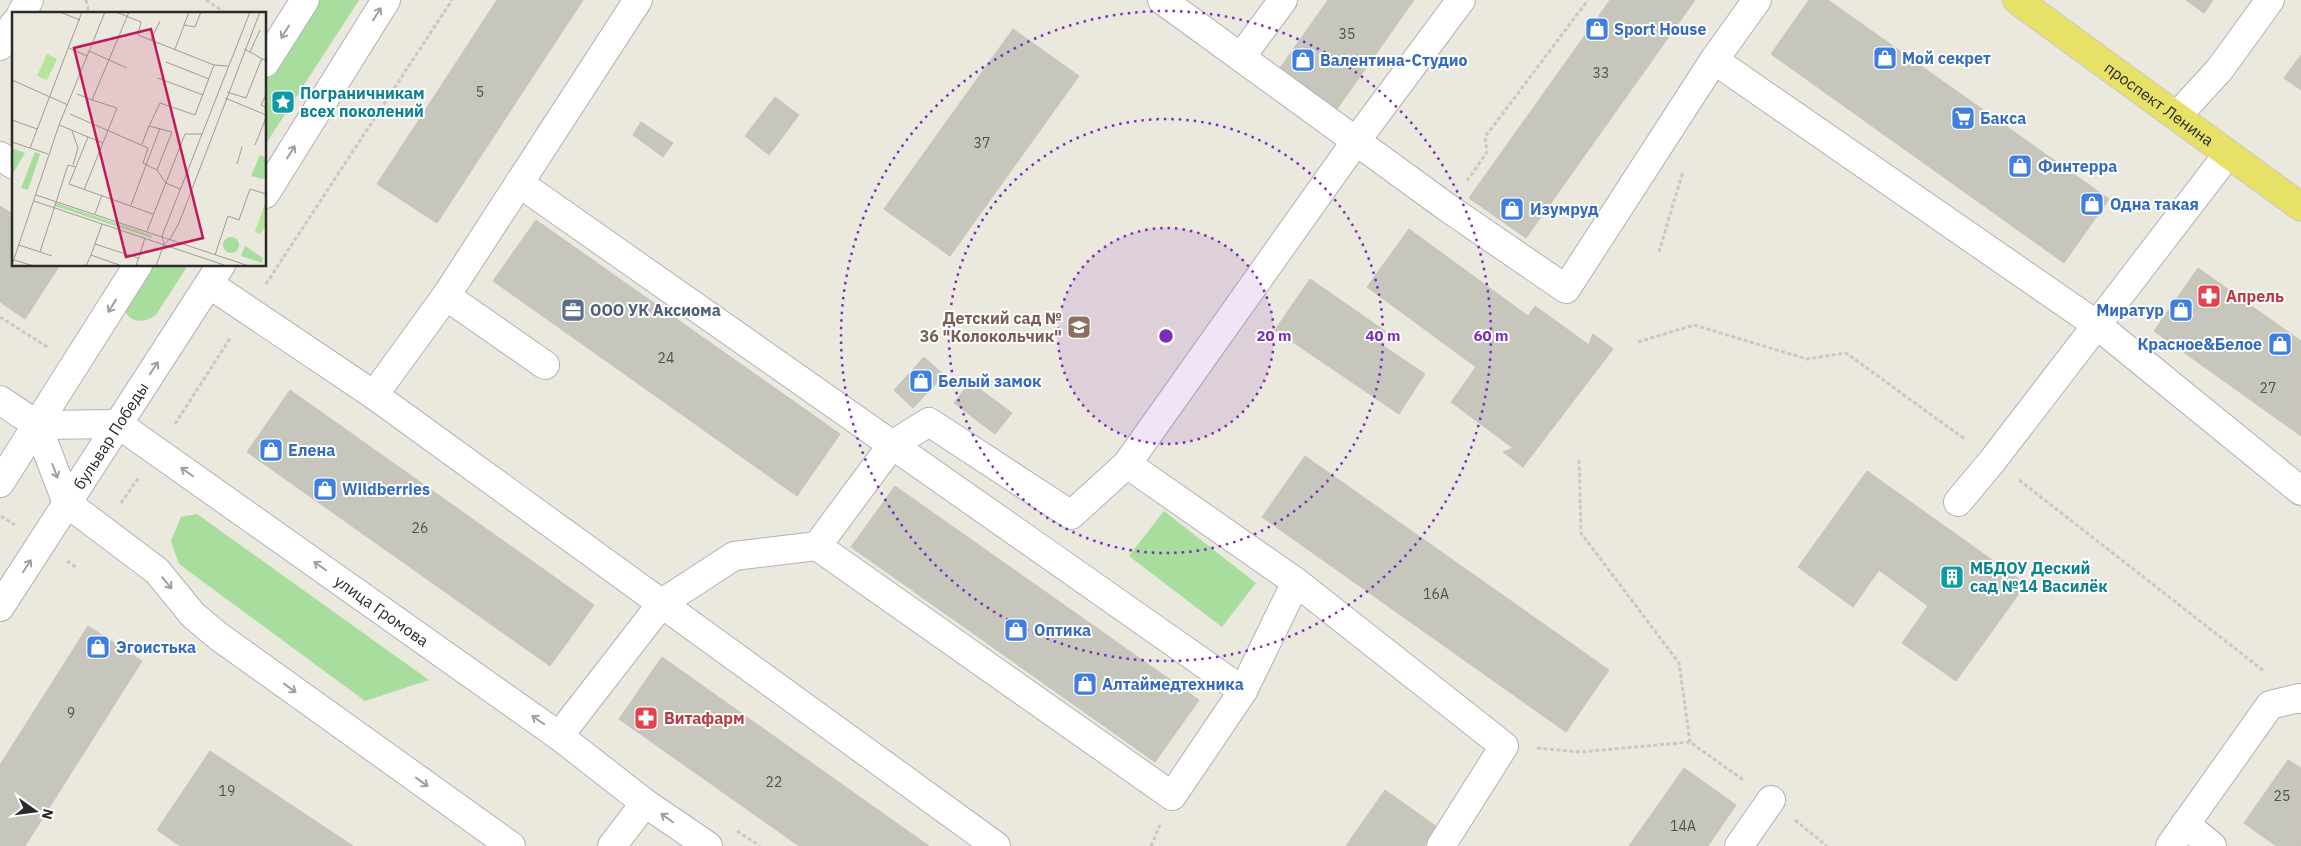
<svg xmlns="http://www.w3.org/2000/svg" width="2301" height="846" viewBox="0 0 2301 846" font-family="'IBM Plex Sans',sans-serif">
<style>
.green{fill:#a7de9d}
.building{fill:#c7c6bc;stroke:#c6c4b7}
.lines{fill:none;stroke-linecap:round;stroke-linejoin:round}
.minor-casing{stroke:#b1b1bd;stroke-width:30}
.major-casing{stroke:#c8c8c8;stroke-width:30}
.path{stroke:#c8c8c8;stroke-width:3;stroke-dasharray:4 2.5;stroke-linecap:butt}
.minor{stroke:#fff;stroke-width:28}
.major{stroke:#e7e267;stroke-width:28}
.oneway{stroke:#9f9f9f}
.ring{fill:none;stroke:#7b2cbf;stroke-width:2.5;stroke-dasharray:2.5 5}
.labels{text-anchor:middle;stroke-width:4;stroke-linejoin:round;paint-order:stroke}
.number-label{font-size:14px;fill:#51514e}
.shop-label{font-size:16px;font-weight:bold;fill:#366cbe;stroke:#fff;text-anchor:start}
.culture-label{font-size:16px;font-weight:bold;fill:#0d838f;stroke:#fff;text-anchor:start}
.street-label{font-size:16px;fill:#2a2a2a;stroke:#fff}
.health-label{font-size:16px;font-weight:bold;fill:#be3a42;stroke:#fff;text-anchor:start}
.service-label{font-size:16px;font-weight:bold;fill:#4e5e75;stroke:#fff;text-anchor:start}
.education-label{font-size:16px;font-weight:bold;fill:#785e54;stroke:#fff;text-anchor:end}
.inset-road{fill:none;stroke:#9e9c95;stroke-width:1}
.view{fill:#c2185b;fill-opacity:0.15;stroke:#c2185b;stroke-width:2.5}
.inset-edge{fill:none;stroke:#2a2a2a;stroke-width:2.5}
.centre{fill:#7b2cbf;stroke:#fff;stroke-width:2.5}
.ring-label{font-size:15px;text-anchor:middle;font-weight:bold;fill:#7b2cbf;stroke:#fff;stroke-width:4;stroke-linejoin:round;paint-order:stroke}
</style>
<rect width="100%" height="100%" fill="#ebe8dd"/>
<!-- green -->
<g class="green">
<polygon points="316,0 359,0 265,145 265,79"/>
<path d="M145,265H188L156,315C143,324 130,323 123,308Z"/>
<polygon points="1164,511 1256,583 1222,627 1129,556"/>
<polygon points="197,514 429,680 365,701 179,564 171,541 181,517"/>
</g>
<!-- building -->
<g class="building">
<polygon points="497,0 583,0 437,223 377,184"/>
<polygon points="1328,0 1414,0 1337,109 1280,68"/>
<polygon points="1610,0 1695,0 1526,238 1469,198"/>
<polygon points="1809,0 1828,0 2109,199 2064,263 1771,54"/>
<polygon points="2186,0 2213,0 2204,13"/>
<polygon points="1013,29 1079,76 950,256 884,209"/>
<polygon points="2301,55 2301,90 2284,78"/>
<polygon points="775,97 799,115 769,155 745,136"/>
<polygon points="641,122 673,143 663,157 633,135"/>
<polygon points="0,206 14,215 14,265 60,265 25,319 0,302"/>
<polygon points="536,220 840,434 797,496 493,281"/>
<polygon points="1409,229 1528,316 1535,306 1589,345 1513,448 1451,402 1476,367 1367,287"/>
<polygon points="2198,268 2301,341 2301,436 2154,331"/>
<polygon points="1310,279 1385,331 1382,345 1425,374 1399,414 1275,330"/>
<polygon points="1593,334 1613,349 1523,467 1503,452 1513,448 1589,345"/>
<polygon points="924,357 944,375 913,408 894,390"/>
<polygon points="970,382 1012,413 995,434 954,403"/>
<polygon points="290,390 594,605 550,666 247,452"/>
<polygon points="1305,456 1609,670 1566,732 1262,517"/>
<polygon points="1867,471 2026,584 1956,681 1902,643 1928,606 1879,570 1853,607 1798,567"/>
<polygon points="895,486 1199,700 1155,762 851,547"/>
<polygon points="88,626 142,661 25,846 0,846 0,765"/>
<polygon points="662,657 929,846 799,846 619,719"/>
<polygon points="210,751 353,846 180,846 157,830"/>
<polygon points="2288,760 2301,768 2301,846 2276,846 2244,823"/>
<polygon points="1684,768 1736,805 1708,846 1629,846"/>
<polygon points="1385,790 1437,827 1424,846 1346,846"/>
</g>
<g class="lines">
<!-- minor casing -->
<g class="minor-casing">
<g id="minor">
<polyline points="1162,0 1448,208 1566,289 1714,60 2097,325 2301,491"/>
<polyline points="21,14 29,0"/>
<polyline points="0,46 14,24"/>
<polyline points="1241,57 1283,0"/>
<polyline points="1714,60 1757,0"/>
<polyline points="265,63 305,0"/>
<polyline points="2177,116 2220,69 2270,0"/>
<polyline points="0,156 14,165"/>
<polyline points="519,183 1243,691"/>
<polyline points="265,194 386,0"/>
<polyline points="209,284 374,395 996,846"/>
<polyline points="446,296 545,365"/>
<polyline points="374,395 446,296 638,0"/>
<polyline points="0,400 37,425 67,503 157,571 193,615 218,636 511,846"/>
<path id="s1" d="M37,425L118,424L559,736L645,803L708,846"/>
<polyline points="1127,464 1296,582"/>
<polyline points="0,483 138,265"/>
<polyline points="1958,502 1993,460 2228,154"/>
<polyline points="817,546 1172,796 1243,691 1296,582 1504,746 1441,846"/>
<path id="s2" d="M0,607L221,265"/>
<polyline points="559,736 662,603 734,556 817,546 892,445 929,422 1071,515 1127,464 1356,141 1461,0"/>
<polyline points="2185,824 2212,846"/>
<polyline points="612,846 645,803"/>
<polyline points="1739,846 1771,800"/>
<polyline points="2170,846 2270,705 2299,698 2301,699"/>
</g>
</g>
<!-- major casing -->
<g class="major-casing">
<g id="major">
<path id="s3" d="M2017,0L2301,207"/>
</g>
</g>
<!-- path -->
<g class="path">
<polyline points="86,0 89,14"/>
<polyline points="206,0 227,14"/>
<polyline points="1467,181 1487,152 1485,137 1588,0"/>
<polyline points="1659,252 1683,171"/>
<polyline points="266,284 452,0"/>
<polyline points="0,317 49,348"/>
<polyline points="1638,342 1694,325 1807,359 1846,353 1966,440"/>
<polyline points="175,424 231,337"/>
<polyline points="1579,460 1581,533 1679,663 1690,742"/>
<polyline points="2019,480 2264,671"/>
<polyline points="121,503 139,477"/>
<polyline points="1,516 15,525"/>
<polyline points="67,561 77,568"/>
<polyline points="1537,748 1580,752 1690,742 1745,781"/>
<polyline points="1795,820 1827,846"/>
<polyline points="737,831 760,846"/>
<polyline points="1151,846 1160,825"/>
</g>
<!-- minor -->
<use href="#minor" class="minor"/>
<!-- major -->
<use href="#major" class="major"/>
</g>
<!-- one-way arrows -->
<defs><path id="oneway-shaft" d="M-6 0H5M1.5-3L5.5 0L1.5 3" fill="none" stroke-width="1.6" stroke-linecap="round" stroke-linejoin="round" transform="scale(1.25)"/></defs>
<g class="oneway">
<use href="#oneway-shaft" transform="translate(377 14) rotate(-58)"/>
<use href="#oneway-shaft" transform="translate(285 32) rotate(122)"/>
<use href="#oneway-shaft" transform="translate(291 152) rotate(-58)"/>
<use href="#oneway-shaft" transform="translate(112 306) rotate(122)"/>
<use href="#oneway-shaft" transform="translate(154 368) rotate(-57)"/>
<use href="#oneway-shaft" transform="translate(55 471) rotate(69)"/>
<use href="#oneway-shaft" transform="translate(187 472) rotate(-145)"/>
<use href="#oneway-shaft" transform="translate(27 566) rotate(-57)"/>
<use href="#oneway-shaft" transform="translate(320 566) rotate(-145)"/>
<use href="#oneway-shaft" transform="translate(167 583) rotate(50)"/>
<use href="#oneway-shaft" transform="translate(290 688) rotate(36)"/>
<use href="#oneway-shaft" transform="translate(538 720) rotate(-145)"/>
<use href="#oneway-shaft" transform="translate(422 782) rotate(36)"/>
<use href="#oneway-shaft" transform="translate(667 818) rotate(-145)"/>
</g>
<!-- distance rings -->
<circle cx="1166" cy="336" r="108" fill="#7b2cbf" fill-opacity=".12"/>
<g class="ring">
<circle cx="1166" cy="336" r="108"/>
<circle cx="1166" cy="336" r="217"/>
<circle cx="1166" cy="336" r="325"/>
</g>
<!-- icons -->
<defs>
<g id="shop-square" transform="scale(1.25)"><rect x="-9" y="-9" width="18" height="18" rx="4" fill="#3f7fe0" stroke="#fff"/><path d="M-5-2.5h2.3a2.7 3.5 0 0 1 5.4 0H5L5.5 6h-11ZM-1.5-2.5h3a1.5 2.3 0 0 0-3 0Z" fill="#fff"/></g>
<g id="sight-square" transform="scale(1.25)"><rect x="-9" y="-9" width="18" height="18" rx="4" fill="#0f9aa8" stroke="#fff"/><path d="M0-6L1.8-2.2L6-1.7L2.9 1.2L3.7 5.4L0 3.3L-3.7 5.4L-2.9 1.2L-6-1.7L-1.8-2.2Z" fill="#fff"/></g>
<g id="supermarket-square" transform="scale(1.25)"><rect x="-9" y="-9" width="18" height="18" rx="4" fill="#3f7fe0" stroke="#fff"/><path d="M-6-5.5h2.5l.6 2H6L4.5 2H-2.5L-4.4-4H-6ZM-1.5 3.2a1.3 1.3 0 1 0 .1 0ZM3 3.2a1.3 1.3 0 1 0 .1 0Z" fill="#fff"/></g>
<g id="pharmacy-square" transform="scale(1.25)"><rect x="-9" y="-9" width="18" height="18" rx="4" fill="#e0444e" stroke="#fff"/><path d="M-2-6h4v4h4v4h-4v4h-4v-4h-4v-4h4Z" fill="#fff"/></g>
<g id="office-square" transform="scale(1.25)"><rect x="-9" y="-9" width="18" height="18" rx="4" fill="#5c6f8a" stroke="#fff"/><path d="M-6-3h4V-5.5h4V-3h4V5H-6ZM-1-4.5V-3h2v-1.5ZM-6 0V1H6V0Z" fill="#fff"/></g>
<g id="school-square" transform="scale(1.25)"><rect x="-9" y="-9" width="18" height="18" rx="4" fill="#8d6e63" stroke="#fff"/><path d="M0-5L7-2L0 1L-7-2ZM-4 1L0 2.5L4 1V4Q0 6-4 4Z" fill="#fff"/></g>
<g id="building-square" transform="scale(1.25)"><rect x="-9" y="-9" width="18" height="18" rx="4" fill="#0f9aa8" stroke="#fff"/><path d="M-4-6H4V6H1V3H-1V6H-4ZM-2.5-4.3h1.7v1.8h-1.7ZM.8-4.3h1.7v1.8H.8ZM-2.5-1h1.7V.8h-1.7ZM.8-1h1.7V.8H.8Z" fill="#fff"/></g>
</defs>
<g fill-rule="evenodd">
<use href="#shop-square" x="1597" y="29"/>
<use href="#shop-square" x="1885" y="58"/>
<use href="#shop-square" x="1303" y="60"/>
<use href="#sight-square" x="283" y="102"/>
<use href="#supermarket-square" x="1963" y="118"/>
<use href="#shop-square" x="2020" y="166"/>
<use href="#shop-square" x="2092" y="204"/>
<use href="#shop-square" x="1512" y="209"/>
<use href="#pharmacy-square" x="2209" y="296"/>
<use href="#office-square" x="573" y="310"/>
<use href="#shop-square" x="2181" y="310"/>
<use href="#school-square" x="1079" y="327"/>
<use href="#shop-square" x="2280" y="344"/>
<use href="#shop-square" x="921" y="381"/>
<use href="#shop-square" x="271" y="450"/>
<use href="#shop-square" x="325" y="489"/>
<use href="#building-square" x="1952" y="577"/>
<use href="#shop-square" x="1016" y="630"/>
<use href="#shop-square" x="98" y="647"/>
<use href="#shop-square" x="1085" y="684"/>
<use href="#pharmacy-square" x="646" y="718"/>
</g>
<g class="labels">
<!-- number labels -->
<g class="number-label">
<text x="1347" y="39">35</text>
<text x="1601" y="78">33</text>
<text x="480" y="97">5</text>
<text x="982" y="148">37</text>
<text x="666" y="363">24</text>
<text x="2268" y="393">27</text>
<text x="420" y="533">26</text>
<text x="1436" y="599">16А</text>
<text x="71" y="718">9</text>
<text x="774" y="787">22</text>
<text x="227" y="796">19</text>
<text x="2282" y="801">25</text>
<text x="1683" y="831">14А</text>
</g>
<!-- shop labels -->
<g class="shop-label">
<text x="1614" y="35">Sport House</text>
<text x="1902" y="64">Мой секрет</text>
<text x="1320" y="66">Валентина-Студио</text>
<text x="1980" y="124">Бакса</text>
<text x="2038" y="172">Финтерра</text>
<text x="2110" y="210">Одна такая</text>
<text x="1530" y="215">Изумруд</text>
<text x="2164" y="316" text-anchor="end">Миратур</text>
<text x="2262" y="350" text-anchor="end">Красное&amp;Белое</text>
<text x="938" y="387">Белый замок</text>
<text x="288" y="456">Елена</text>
<text x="342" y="495">Wildberries</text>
<text x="1034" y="636">Оптика</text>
<text x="116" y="653">Эгоистька</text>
<text x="1102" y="690">Алтаймедтехника</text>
</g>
<!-- culture labels -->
<g class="culture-label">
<text x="300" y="99">Пограничникам<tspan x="300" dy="18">всех поколений</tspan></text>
<text x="1970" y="574">МБДОУ Деский<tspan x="1970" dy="18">сад №14 Василёк</tspan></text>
</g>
<!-- street labels -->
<g class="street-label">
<text dy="6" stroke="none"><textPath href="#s3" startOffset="176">проспект Ленина</textPath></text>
<text dy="6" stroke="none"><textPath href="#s2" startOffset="204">бульвар Победы</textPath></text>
<text dy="6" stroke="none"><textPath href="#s1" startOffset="404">улица Громова</textPath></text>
</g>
<!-- health labels -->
<g class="health-label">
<text x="2226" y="302">Апрель</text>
<text x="664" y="724">Витафарм</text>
</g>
<!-- service labels -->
<g class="service-label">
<text x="590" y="316">ООО УК Аксиома</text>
</g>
<!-- education labels -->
<g class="education-label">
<text x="1062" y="324">Детский сад №<tspan x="1062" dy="18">36 "Колокольчик"</tspan></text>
</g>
</g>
<!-- overview -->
<g transform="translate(12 12)">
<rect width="254" height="254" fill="#ebe8dd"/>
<path d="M0,136L13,141L0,163ZM23,140L28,142L16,178L9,176ZM248,143L254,146V165L250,167L239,164ZM44,191L139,223L140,226L43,194ZM211 233a8 8 0 1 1 16 0a8 8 0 1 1-16 0ZM233,234L251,246L250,251L229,244Z" fill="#a7de9d"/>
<path d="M35,42L45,47L35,68L25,64ZM254,188V213L248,222L243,220Z" fill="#b6e59a"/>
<path class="inset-road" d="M48,0L68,8M104,0L129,10L126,23L202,53M172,13L183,15L189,0M139,28L148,9M57,36L75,44M163,37L177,0M232,37L238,40L248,18M77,39L115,56M238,40L254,49M154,50L197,67M146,66L191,83M0,68L56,93M215,80L234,86L250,46M65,82L80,88M254,83L249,93L254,95M213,86L254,103M58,102L136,136L131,151L145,158L154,171L168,177M0,108L25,117M47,113L91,131M60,119L66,136L61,153M76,125L57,172L141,202M0,130L36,142M130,132L137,114M243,133L254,106M18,136L70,0M225,152L230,135M145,158L160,120L137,114L148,91L183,103L202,53L216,54M72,178L105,96L80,88L117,0M24,183L237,254M22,189L215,254M119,193L148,116M83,202L90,183M135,219L173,122H190M83,232L126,246M152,232L158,227L167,211L248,0M7,233L40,244M28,240L56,153L64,155M79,243L90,212M203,243L216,204L227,208L238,177L254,182M2,248L22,254M0,253L47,113L93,0M74,254L79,243L110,254M124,254L133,226M144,254L152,232L150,224L238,0"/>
<path class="view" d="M139,17L191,226L114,245L62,36Z"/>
<rect width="254" height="254" class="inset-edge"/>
</g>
<circle cx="1166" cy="336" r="8" class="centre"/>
<g class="ring-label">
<text x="1274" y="341">20 m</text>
<text x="1383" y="341">40 m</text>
<text x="1491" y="341">60 m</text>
</g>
<!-- north arrow -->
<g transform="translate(35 811) rotate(104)" stroke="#ffffff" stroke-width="4" paint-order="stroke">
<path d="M0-4L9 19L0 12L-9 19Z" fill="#2a2a2a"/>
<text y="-8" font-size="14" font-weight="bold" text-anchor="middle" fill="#2a2a2a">N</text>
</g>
</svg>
